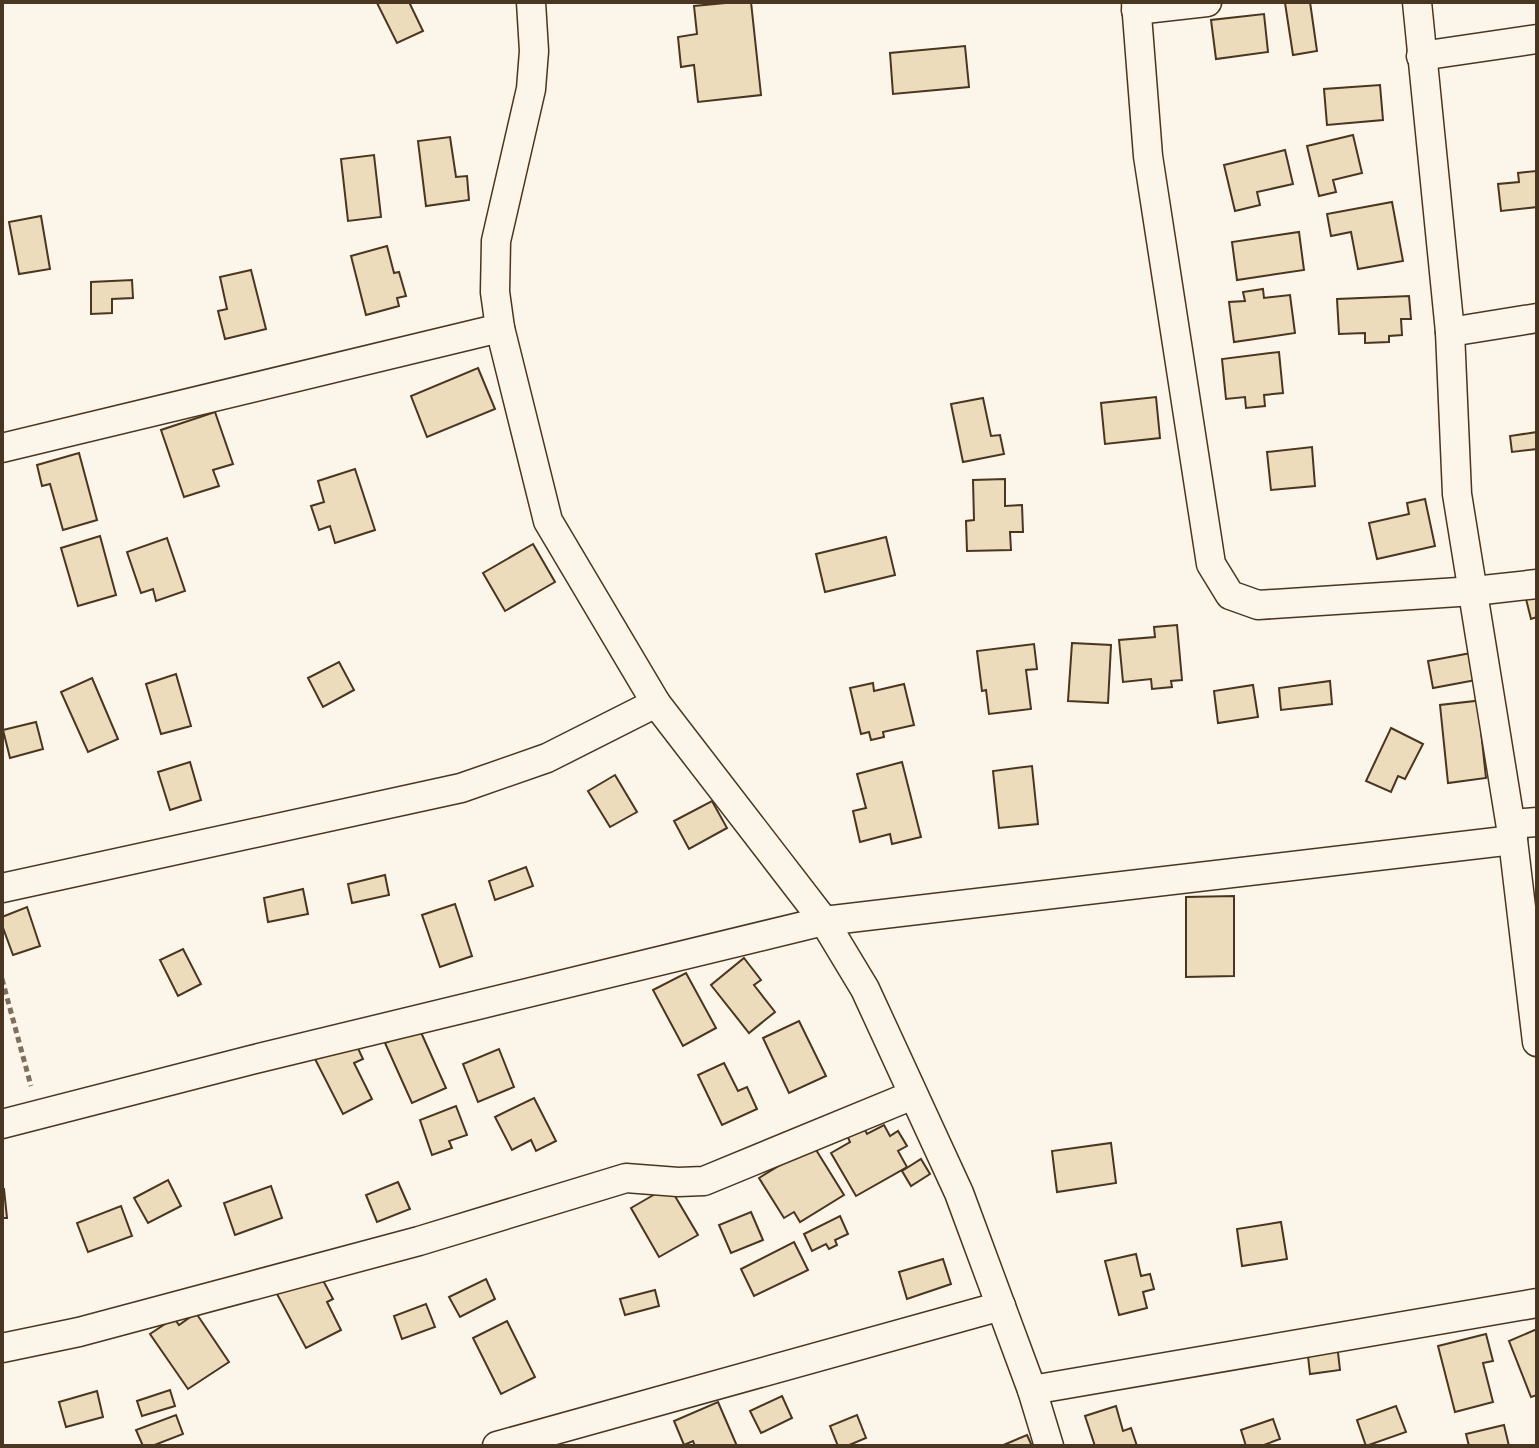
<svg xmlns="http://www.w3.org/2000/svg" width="1539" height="1448" viewBox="0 0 1539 1448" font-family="'Playfair Display',serif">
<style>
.building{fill:#ecdcbc;stroke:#4a3520;stroke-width:2}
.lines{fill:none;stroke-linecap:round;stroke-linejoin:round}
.street-casing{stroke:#4a3520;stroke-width:31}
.path{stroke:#7f6f5c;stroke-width:5;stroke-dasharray:6 4;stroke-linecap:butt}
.street{stroke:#fbf6e9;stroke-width:28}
</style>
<rect width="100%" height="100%" fill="#fbf6e9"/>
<!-- building -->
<g class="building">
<polygon points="409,2 423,31 397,43 377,3"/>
<polygon points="736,2 751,2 761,95 698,102 694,65 681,67 678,37 697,34 694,6"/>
<polygon points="1310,2 1317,51 1293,55 1285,3"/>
<polygon points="1264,14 1268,52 1216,59 1211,20"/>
<polygon points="965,46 969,87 893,94 890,53"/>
<polygon points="1380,85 1383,120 1327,125 1324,89"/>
<polygon points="1353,135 1362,173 1333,180 1336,192 1319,196 1307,146"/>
<polygon points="450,137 456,177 467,176 469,200 426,206 418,141"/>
<polygon points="1285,150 1293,184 1257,192 1260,205 1235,211 1224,165"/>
<polygon points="374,155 381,217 348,221 341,159"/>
<polygon points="1536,171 1537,207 1501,211 1498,184 1519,182 1518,173"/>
<polygon points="1392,202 1403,261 1358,269 1351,232 1331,236 1327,214"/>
<polygon points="41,216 50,269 19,274 9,222"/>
<polygon points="1299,232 1304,270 1237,280 1232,242"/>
<polygon points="387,246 394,273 399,272 406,296 397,298 399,306 366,315 351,256"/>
<polygon points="251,270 266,329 225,339 218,311 227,309 220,277"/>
<polygon points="132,280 133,298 112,299 112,313 91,314 91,282"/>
<polygon points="1263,289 1264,298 1290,295 1295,333 1234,342 1229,302 1245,301 1243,292"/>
<polygon points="1409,296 1411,319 1401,319 1402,335 1389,336 1389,342 1365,343 1365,333 1339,334 1337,299"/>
<polygon points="1279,352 1283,393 1264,395 1265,406 1246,408 1245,397 1226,399 1222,359"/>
<polygon points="478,368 495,409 427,437 411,396"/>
<polygon points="1156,397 1160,438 1105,444 1101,403"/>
<polygon points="983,398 991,436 1000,435 1004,454 963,462 951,404"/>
<polygon points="215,412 233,464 213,470 219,486 184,497 161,430"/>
<polygon points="1537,432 1537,449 1512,452 1510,436"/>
<polygon points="1312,447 1315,486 1271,490 1267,452"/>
<polygon points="79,453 97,520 63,530 50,484 42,486 37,465"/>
<polygon points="355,469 375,530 335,543 330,526 319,530 311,506 324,502 318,481"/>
<polygon points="1005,479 1005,506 1022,505 1023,532 1010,532 1011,550 967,551 966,521 974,520 973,480"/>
<polygon points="1425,499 1435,546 1377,559 1369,523 1409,514 1407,503"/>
<polygon points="100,536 116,595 78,606 61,548"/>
<polygon points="886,537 895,575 825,592 816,554"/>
<polygon points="167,538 185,591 156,601 153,589 141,593 127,552"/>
<polygon points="533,544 555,582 505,611 483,573"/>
<polygon points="1537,596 1537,617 1531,619 1526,599"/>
<polygon points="1177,625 1182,680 1171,681 1172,687 1152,689 1151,679 1123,682 1119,640 1155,637 1154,627"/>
<polygon points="1072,643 1111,645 1108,703 1068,701"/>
<polygon points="1034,644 1037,669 1026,670 1031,709 989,714 986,690 982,691 977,651"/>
<polygon points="1471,653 1476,680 1433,688 1428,661"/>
<polygon points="339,662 354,690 323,707 308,678"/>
<polygon points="176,674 191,726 161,734 146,684"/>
<polygon points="92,678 118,739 88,752 61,692"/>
<polygon points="1330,681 1332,704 1281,710 1279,688"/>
<polygon points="873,683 874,691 904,684 914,725 883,732 884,737 871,740 869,732 861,734 850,688"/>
<polygon points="1253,685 1258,717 1218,723 1214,691"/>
<polygon points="1484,700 1481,731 1486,778 1448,783 1440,705"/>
<polygon points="36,722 43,749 10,758 3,730"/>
<polygon points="1391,728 1423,744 1405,779 1398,776 1391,792 1366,781"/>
<polygon points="190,762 201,800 170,810 158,772"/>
<polygon points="902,762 921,837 892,844 890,834 860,842 853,811 866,808 857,774"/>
<polygon points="1032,766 1038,824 999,828 993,771"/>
<polygon points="615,775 637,812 610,827 588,791"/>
<polygon points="712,801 727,828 689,849 674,821"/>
<polygon points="526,867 533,886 495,900 489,881"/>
<polygon points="385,875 389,895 352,903 348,884"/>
<polygon points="303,889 308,914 268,922 264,898"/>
<polygon points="1234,896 1234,976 1186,977 1186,897"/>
<polygon points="455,904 472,956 440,967 422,915"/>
<polygon points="27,907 40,946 13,955 2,925 2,917"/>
<polygon points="183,949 201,984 178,996 160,960"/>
<polygon points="744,958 761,980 754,985 775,1012 749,1033 711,985"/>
<polygon points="686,973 716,1028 683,1046 653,990"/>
<polygon points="799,1021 826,1076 789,1093 763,1038"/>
<polygon points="419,1028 446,1088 412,1103 385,1043"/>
<polygon points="354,1040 363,1059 354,1063 372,1099 343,1114 315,1059"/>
<polygon points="499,1049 514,1087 478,1102 463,1064"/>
<polygon points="724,1063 738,1091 747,1087 757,1109 722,1125 698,1075"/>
<polygon points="534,1098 556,1141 536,1151 531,1140 512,1150 495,1117"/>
<polygon points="456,1106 467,1135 449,1141 452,1148 432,1155 420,1120"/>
<polygon points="862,1124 867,1134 884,1125 890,1136 898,1131 907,1146 898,1151 907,1167 856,1196 831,1153 850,1142 846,1133"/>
<polygon points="1111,1143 1116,1183 1057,1192 1052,1151"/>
<polygon points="813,1145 844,1195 800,1222 794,1212 784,1218 759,1178"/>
<polygon points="921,1159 930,1174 911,1186 902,1171"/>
<polygon points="168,1180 181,1206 148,1223 134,1198"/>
<polygon points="398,1182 410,1209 377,1222 366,1195"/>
<polygon points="271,1186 282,1218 235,1235 224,1203"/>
<polygon points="669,1186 698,1235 659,1257 631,1208"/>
<polygon points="2,1189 4,1189 7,1218 2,1218"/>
<polygon points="121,1206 132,1236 88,1252 77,1223"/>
<polygon points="751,1212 763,1240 731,1253 719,1225"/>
<polygon points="840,1216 848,1234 835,1240 837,1245 829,1249 826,1244 812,1251 804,1234"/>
<polygon points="1281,1222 1287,1259 1242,1266 1237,1229"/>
<polygon points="794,1242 808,1270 754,1296 741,1269"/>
<polygon points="1136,1254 1141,1276 1150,1274 1154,1289 1143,1292 1147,1308 1119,1315 1105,1261"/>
<polygon points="943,1259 951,1284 907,1299 899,1272"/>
<polygon points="318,1271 333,1299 327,1302 341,1330 306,1348 277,1294"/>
<polygon points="486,1279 495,1299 460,1317 449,1297"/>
<polygon points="655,1290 659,1306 625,1315 620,1299"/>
<polygon points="426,1304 435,1327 402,1339 394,1316"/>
<polygon points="196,1313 229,1362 188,1389 150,1334 174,1318 179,1325"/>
<polygon points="507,1321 535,1377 501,1394 473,1338"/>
<polygon points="1537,1329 1537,1395 1531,1397 1509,1341"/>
<polygon points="1486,1334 1493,1361 1483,1363 1493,1402 1455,1412 1438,1346"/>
<polygon points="1337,1344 1340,1370 1310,1374 1307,1347"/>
<polygon points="170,1390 175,1406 142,1416 137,1401"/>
<polygon points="97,1391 103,1417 66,1427 59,1402"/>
<polygon points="782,1396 792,1418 761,1433 750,1411"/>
<polygon points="718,1402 737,1446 695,1446 693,1441 684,1445 674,1421"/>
<polygon points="1116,1406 1123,1431 1131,1428 1137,1446 1095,1446 1085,1416"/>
<polygon points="1396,1406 1406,1432 1366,1446 1357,1420"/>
<polygon points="176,1415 183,1434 152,1446 143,1446 136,1430"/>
<polygon points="857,1415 866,1438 847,1446 838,1446 830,1426"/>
<polygon points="1273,1419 1280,1439 1261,1446 1246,1446 1241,1430"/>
<polygon points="1504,1425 1509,1446 1469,1446 1466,1434"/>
<polygon points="1027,1435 1032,1446 1001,1446"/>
</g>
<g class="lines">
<!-- street casing -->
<g class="street-casing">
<g id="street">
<polyline points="531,2 534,51 531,89 496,241 495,292 500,328 548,521 656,703 824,921 865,989 959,1193 1032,1390 1049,1446"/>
<polyline points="1136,2 1148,156 1211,564 1230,595 1258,605 1474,591 1537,584"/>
<polyline points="1417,2 1450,332 1457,494 1513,840 1537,1042"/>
<polyline points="1136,10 1207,2"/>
<polyline points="1421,56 1537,39"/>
<polyline points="1450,332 1537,318"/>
<polyline points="2,448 500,328"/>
<polyline points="1511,824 1537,822"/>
<polyline points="2,888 461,788 547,758 656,703"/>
<polyline points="2,1124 251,1060 824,921 1513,840"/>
<polyline points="2,1348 79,1332 419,1241 626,1178 678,1182 704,1181 913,1095"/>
<polyline points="1032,1390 1537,1303"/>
<polyline points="497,1446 1001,1306"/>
</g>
</g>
<!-- path -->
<polyline class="path" points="2,979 31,1086"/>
<!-- street -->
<use href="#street" class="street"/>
</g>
<!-- border -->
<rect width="1539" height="1448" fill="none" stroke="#4a3520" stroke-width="8"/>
</svg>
